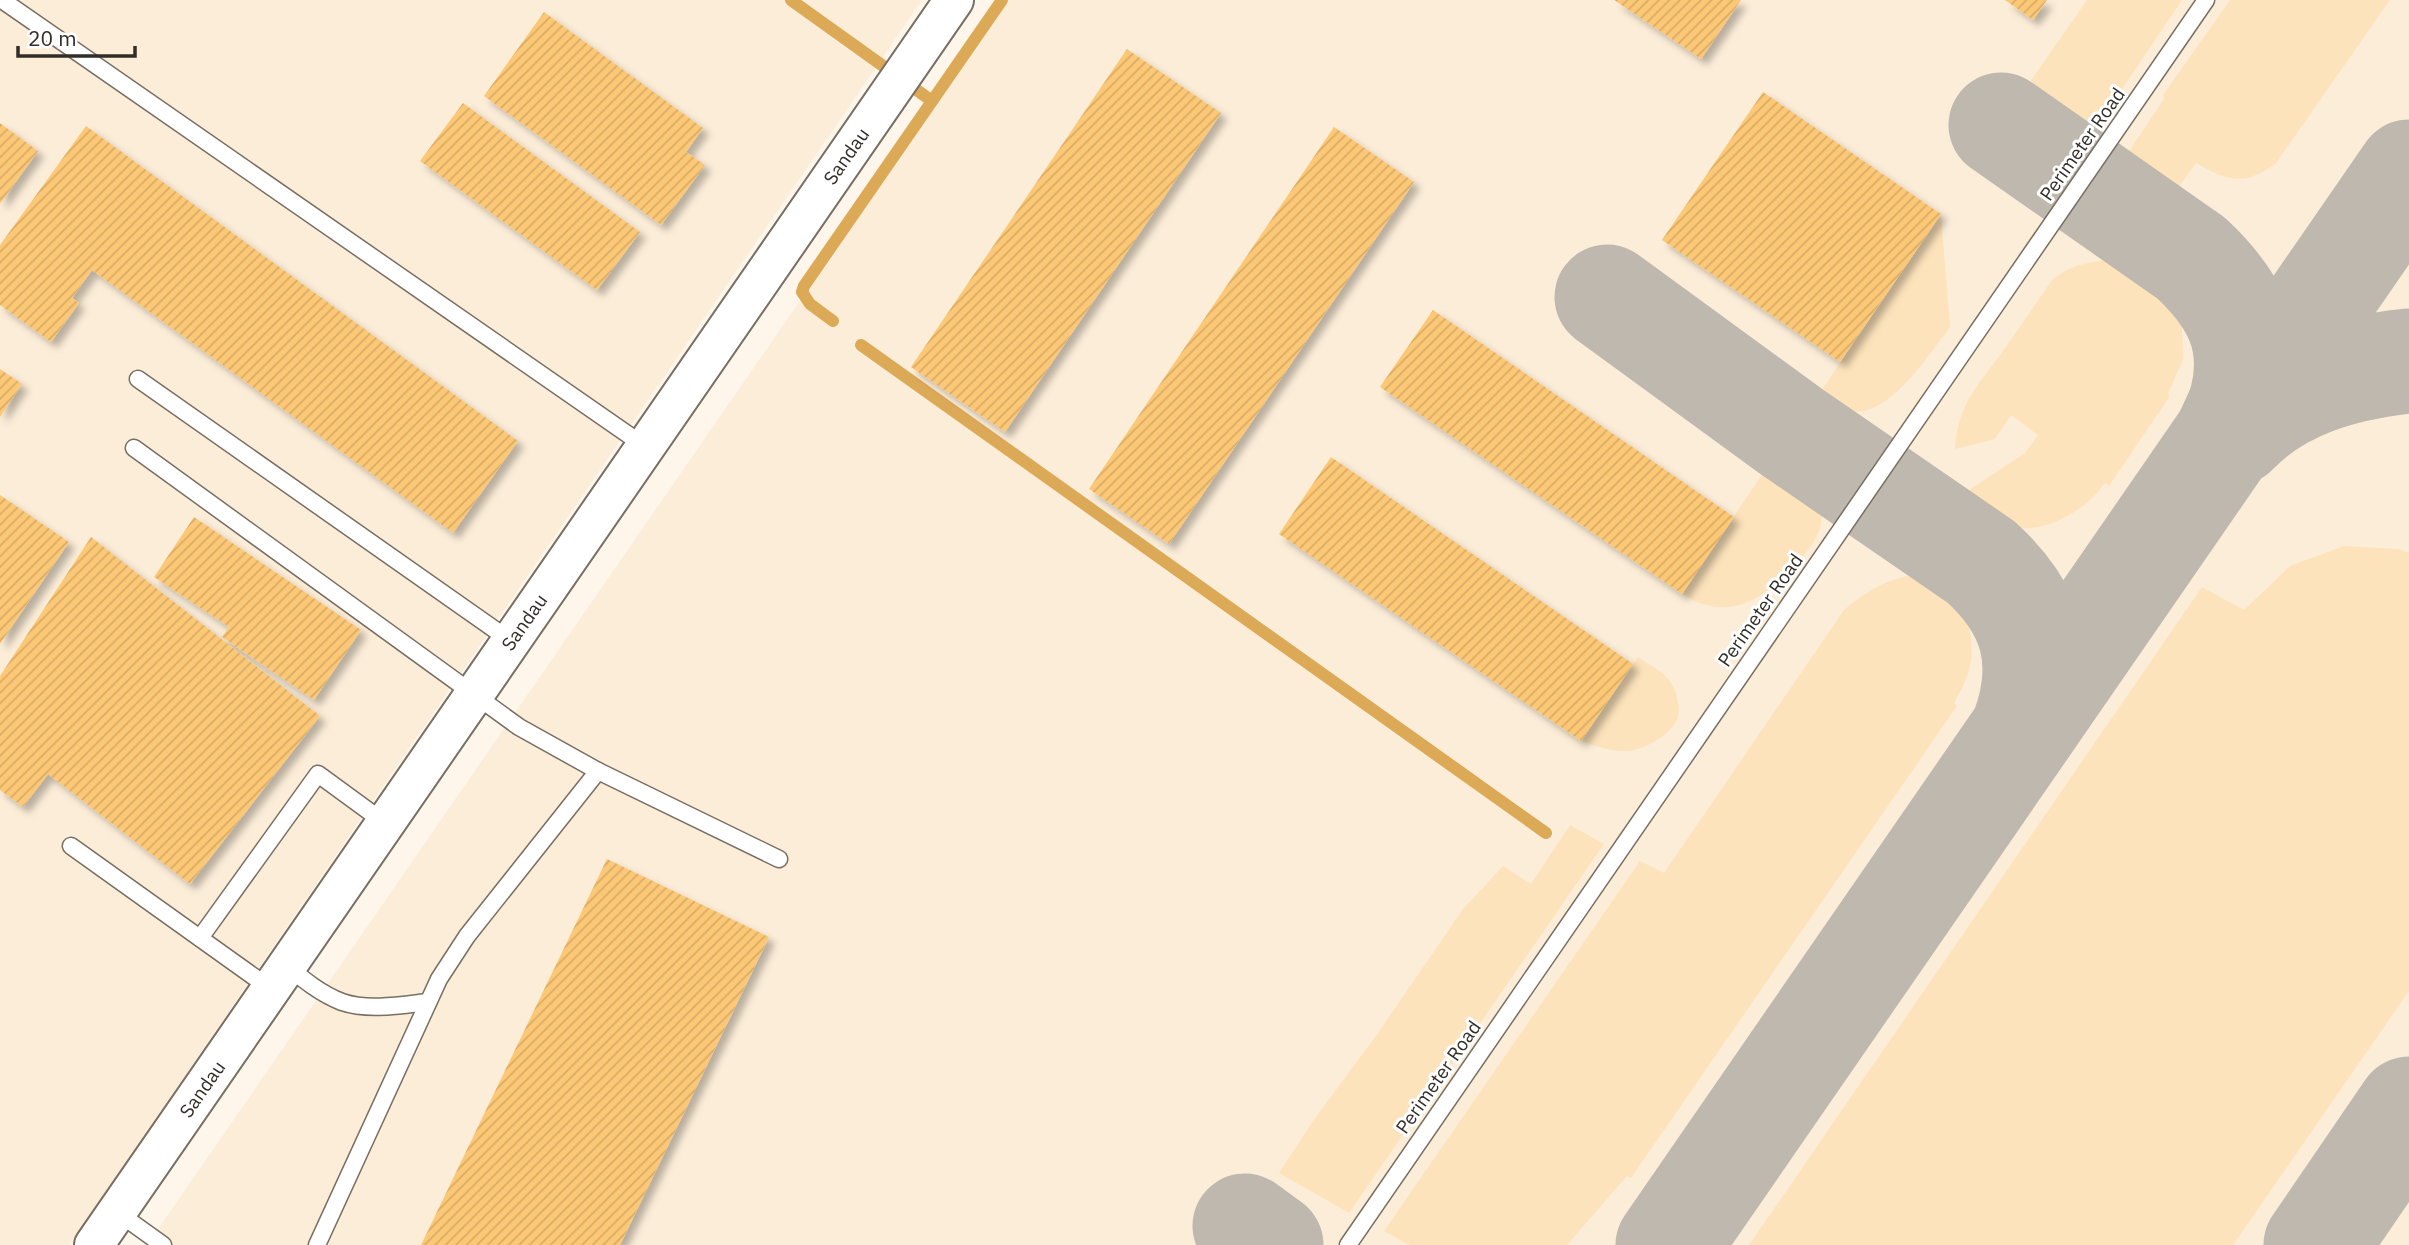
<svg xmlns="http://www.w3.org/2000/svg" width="2409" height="1245" viewBox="0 0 2409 1245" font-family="'IBM Plex Sans',sans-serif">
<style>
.built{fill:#fcedd8}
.green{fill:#fde3bb}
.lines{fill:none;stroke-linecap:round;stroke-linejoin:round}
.stream{stroke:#dca957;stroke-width:12}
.taxiway{stroke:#beb8ae;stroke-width:105}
.building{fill:url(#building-hatch);filter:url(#shadow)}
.lane-casing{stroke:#786f62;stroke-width:19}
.secondary-casing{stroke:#786f62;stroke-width:42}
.lane{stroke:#fff;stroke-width:16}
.secondary{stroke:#fff;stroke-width:38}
.labels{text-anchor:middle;stroke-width:6;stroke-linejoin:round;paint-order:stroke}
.street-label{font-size:19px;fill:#312d27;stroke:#fff}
</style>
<defs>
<pattern id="building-hatch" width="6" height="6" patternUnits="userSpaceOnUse" patternTransform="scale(1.75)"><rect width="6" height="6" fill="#fcc876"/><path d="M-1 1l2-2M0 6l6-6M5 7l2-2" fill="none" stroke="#d8ac66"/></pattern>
<filter id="shadow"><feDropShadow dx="6" dy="6" stdDeviation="3.5" flood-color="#0004"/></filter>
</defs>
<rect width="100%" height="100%" fill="#fef6ea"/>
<!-- built -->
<g class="built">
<polygon points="0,0 922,0 69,1245 0,1245"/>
<polygon points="1008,0 2409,0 2409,1245 147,1245"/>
</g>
<!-- green -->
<g class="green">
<path d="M2087,0H2182L2090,137C2063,127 2043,113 2023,92Z"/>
<path d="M2230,0H2390L2276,163C2245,187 2227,181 2196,163L2168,202L2119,166L2164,99L2163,95Z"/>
<path d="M1941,214L1950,327C1929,354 1894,411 1856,412C1841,412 1828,407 1815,400Z"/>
<path d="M2129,260L2159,280L2168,290L2182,325L2183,359L2168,394L2170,396L2109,486L2105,483C2082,516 2029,543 1990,520C1979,514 1971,503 1963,494L2025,453L2038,435L2011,415L1995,439L1955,449C1957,404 1980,383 2005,348C2021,326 2036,303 2052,280C2075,261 2100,260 2129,260Z"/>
<path d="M1771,461L1805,489L1822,509C1821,516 1822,525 1819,531C1815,542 1806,553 1798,562C1767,598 1728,624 1682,594Z"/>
<polygon points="2344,546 2399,549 2409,553 2409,991 2233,1245 1749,1245 2202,587 2244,610 2290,566"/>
<path d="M1912,575C1955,579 1976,622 1971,661C1969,676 1961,690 1954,703L1957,706L1631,1178L1627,1176L1567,1245H1409L1384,1231L1640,861L1664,873L1844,610C1865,592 1885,580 1912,575Z"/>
<path d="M1638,657C1647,663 1661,670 1668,679C1676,688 1682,709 1677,720C1670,735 1644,750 1628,751C1612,752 1596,746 1581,741Z"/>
<polygon points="1570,825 1604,844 1349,1213 1279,1173 1313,1121 1378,1033 1463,909 1503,866 1531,884"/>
</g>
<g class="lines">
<!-- stream -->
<g class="stream">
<polyline points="791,0 932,101"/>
<polyline points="833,321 810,304 802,292 804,286 1002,0"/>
<polyline points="861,345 1546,833"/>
</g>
<!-- taxiway -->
<g class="taxiway">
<path d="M2001,125L2191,258C2234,298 2257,340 2242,399C2239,411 2232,423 2227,435"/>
<path d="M1607,297L1792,432L1981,562C2034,610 2048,663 2023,730"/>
<path d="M2235,433C2281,385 2345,368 2409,361"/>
<polyline points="1245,1226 1271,1245"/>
<polyline points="1668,1245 2409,172"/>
<polyline points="2316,1245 2409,1109"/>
</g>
</g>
<!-- building -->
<g class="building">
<polygon points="1614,0 1741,0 1701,59"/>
<polygon points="2005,0 2047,0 2033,20"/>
<polygon points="544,12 703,128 686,152 705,165 661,225 484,96"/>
<polygon points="1127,49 1221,113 1005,432 911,367"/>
<polygon points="1763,92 1941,214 1840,362 1662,240"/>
<polygon points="463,103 640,232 597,290 420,161"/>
<polygon points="0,123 38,151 0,204"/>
<polygon points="86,126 518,441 453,533 92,270 72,298 79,303 51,342 0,305 0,245"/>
<polygon points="1334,127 1414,182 1169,544 1089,489"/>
<polygon points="1433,310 1734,517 1682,594 1380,387"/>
<polygon points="0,369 22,384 0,417"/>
<polygon points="1331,457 1633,664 1581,741 1279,534"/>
<polygon points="0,495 69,542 0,644"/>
<polygon points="194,517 361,630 314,700 222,637 229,627 154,577"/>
<polygon points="91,537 320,716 190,884 48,774 23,807 0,790 0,676"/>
<polygon points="607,859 769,937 620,1245 421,1245"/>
</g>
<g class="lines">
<!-- lane casing -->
<g class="lane-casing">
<g id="lane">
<polyline points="2,0 646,447"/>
<polyline points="138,379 511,641"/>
<polyline points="134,448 519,727 598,771 467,936 439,979 317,1245"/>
<polyline points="598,771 779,859"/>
<polyline points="71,846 271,989"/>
<polyline points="200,938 318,774 385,823"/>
<path d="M287,966C304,980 321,994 342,1002C368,1011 402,1005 428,1002"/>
<polyline points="117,1212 163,1245"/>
<polyline points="1348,1245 2206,0"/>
</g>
</g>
<!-- secondary casing -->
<g class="secondary-casing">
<polyline id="secondary" points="94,1245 954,0"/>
</g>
<!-- lane -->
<use href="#lane" class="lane"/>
<!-- secondary -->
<use href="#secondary" class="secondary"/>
</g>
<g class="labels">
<!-- street labels -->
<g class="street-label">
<text transform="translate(2082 144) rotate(-55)" y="7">Perimeter Road</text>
<text transform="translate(846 156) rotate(-55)" y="7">Sandau</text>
<text transform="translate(1760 610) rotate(-55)" y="7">Perimeter Road</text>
<text transform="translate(524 622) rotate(-55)" y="7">Sandau</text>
<text transform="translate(1438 1077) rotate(-55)" y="7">Perimeter Road</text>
<text transform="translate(202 1089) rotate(-55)" y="7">Sandau</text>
</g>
</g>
<!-- scale -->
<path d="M18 46v10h117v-10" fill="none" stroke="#312d27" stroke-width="3.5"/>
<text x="28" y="46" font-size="21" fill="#312d27" stroke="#ffffff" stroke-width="5" paint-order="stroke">20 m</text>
</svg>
